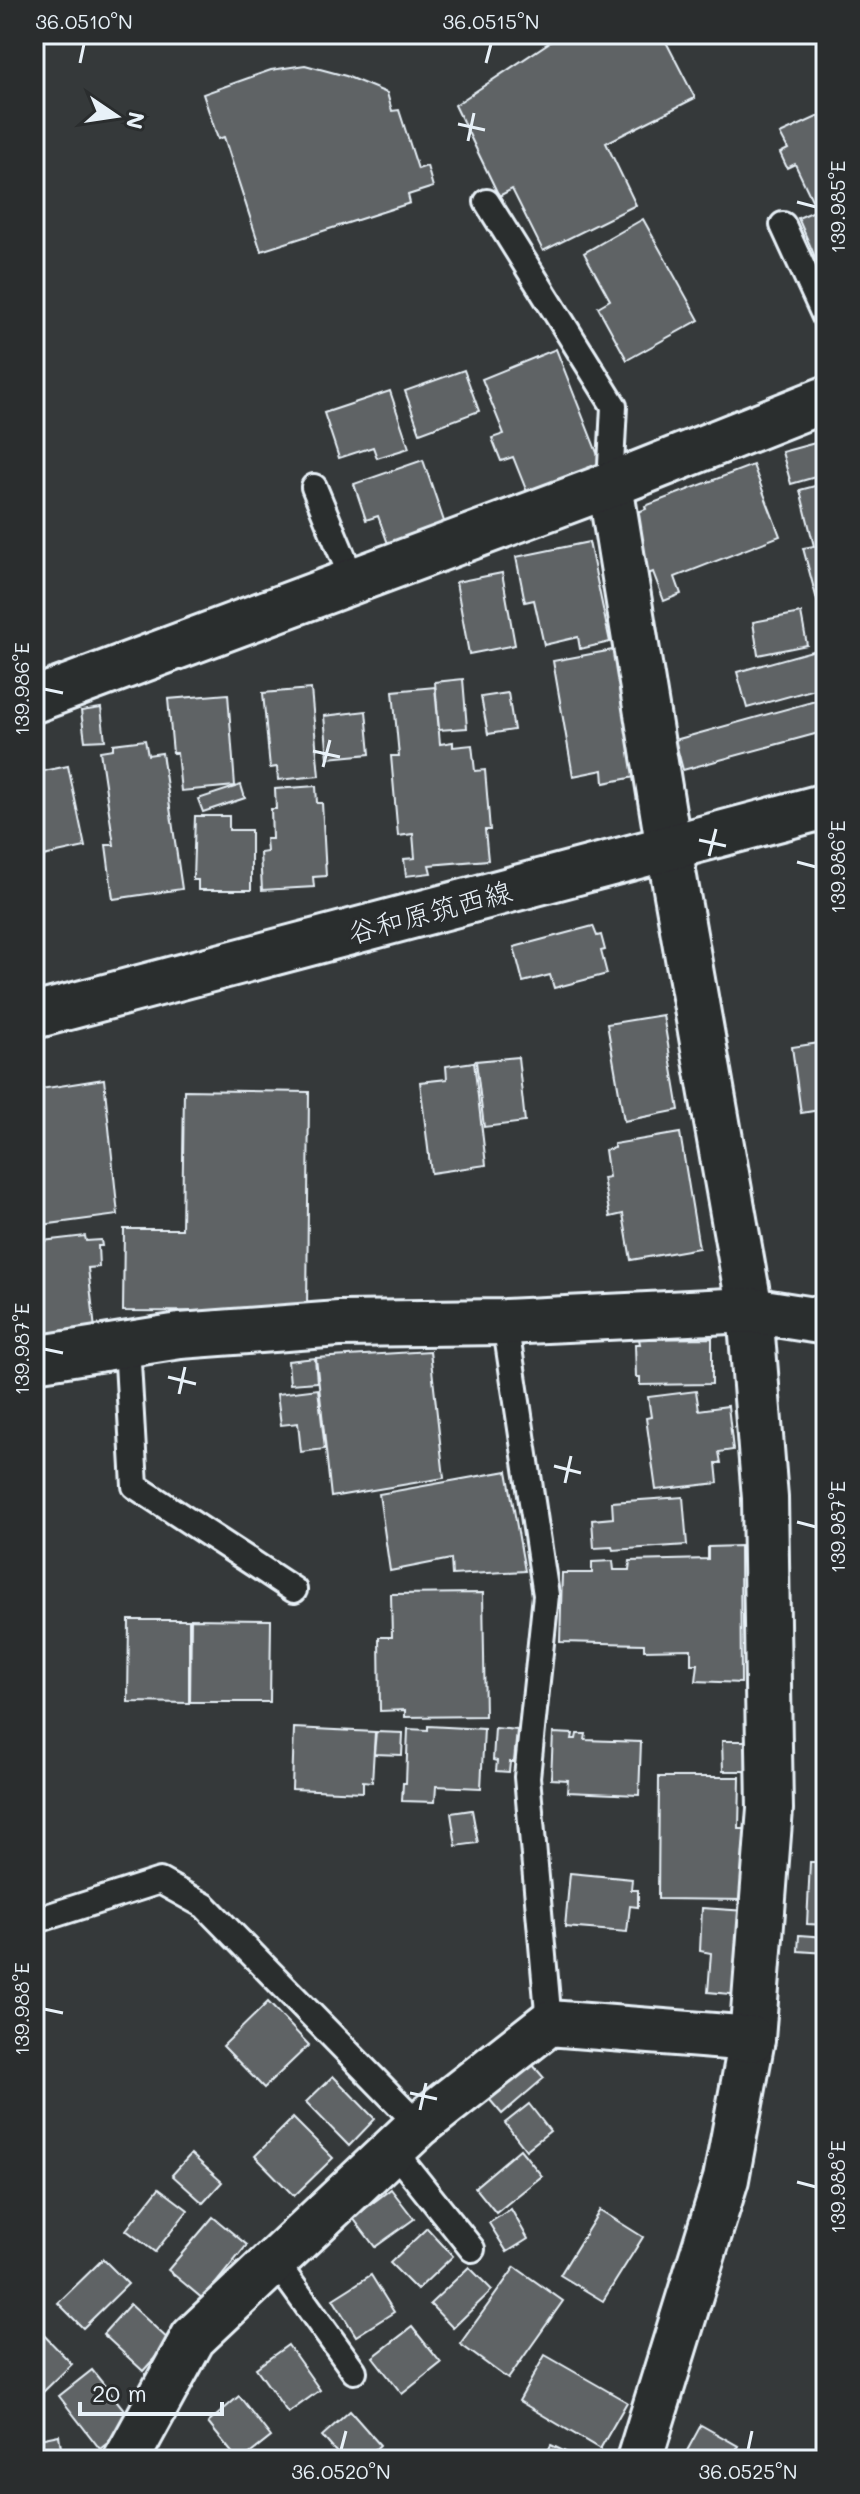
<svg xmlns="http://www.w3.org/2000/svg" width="860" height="2494" viewBox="0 0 860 2494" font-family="Mali,'Klee One',sans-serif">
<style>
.building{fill:#5f6365;stroke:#e8f1f8;stroke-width:2}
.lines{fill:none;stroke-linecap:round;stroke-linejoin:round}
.lane-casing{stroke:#e8f1f8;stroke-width:30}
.street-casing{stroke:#e8f1f8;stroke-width:50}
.secondary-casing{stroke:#e8f1f8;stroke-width:50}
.lane{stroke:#2a2d2e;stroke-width:24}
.street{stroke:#2a2d2e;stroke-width:44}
.secondary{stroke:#2a2d2e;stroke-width:44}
.ticks{fill:none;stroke:#e8f1f8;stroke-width:3}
.labels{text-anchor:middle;stroke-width:6;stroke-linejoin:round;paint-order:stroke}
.street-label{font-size:28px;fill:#e8f1f8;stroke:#2a2d2e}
.neatline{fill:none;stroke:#e8f1f8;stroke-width:3}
.ticks-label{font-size:20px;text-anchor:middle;fill:#e8f1f8}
</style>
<rect width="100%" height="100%" fill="#35393a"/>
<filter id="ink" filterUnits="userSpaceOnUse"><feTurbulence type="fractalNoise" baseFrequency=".0125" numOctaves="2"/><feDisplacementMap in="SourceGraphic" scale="16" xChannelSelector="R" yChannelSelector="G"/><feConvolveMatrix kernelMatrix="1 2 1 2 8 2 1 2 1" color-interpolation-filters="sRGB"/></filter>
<g filter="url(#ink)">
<!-- building -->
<g class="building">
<polygon points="562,34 662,34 695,98 606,143 636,205 543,251 512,189 499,196 455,105"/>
<polygon points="305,65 346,76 387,93 392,111 399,110 418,169 427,166 433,187 408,195 410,203 261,251 224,137 218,139 203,94 271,70"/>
<polygon points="819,116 826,131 826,193 812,200 795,164 787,168 780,153 788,149 780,134"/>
<polygon points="819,209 826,225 826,282 798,218"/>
<polygon points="643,219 699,320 627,360 598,307 610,300 584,253"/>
<polygon points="556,349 601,463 527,492 513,457 501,461 492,438 504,434 482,379"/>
<polygon points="464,370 479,411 420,433 405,391"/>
<polygon points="390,391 409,448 377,458 373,447 339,458 324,413"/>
<polygon points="826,440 826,474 791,484 782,452"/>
<polygon points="423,460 448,533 391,552 378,516 366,520 354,484"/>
<polygon points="753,465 780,536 675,577 681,594 664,601 653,572 648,574 635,538 633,514 646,509 645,506"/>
<polygon points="826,483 826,597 817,600 803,548 814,546 800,490"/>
<polygon points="589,542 610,642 580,649 578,637 544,645 534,600 525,602 516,557"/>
<polygon points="502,573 515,645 469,654 456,582"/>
<polygon points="801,613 807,645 758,655 753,622"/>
<polygon points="826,647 826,686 747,708 737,672"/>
<polygon points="613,650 635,777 604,783 603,770 573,776 553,661"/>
<polygon points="463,679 467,728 439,730 435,682"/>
<polygon points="435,687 440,744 453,742 453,747 472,745 475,771 485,770 490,830 485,830 488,860 429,865 431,873 406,876 404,859 415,858 413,834 398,836 391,756 399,756 393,691"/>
<polygon points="311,689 319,776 278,780 277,767 270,768 263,693"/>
<polygon points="508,693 514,730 488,734 481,697"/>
<polygon points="228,694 235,786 181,791 177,753 173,753 168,699"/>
<polygon points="826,698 826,731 683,770 675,740"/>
<polygon points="101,708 105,740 85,741 81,711"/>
<polygon points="366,711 370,754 328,758 324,716"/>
<polygon points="145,740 148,755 162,753 182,889 113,899 106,845 114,845 100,751 113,749 113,744"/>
<polygon points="68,766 85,847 34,858 34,785 42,784 39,772"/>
<polygon points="241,785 245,798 203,812 198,799"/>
<polygon points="316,786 317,803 322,803 326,876 313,877 314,887 262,890 260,853 267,852 266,839 272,839 271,809 276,809 275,789"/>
<polygon points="195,816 229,816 229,830 251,830 251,890 198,890 198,880 193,880"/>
<polygon points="593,926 597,936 601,935 605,950 601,951 607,974 554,988 550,975 523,982 514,947"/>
<polygon points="663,1015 679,1110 624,1121 607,1024"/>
<polygon points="826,1042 826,1109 801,1113 792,1047"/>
<polygon points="518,1057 525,1122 484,1127 476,1061"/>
<polygon points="474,1062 486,1165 431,1173 420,1082 447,1079 446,1066"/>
<polygon points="104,1079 118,1215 34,1226 34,1090"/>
<polygon points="184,1090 309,1092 307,1312 123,1311 124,1229 182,1229"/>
<polygon points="680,1133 699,1248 631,1260 623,1214 610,1217 603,1178 609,1177 605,1150 614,1148 614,1144"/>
<polygon points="85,1236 86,1241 101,1240 102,1246 98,1246 99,1267 88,1268 96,1338 34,1345 34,1242"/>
<polygon points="712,1338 712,1384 640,1385 640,1377 636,1377 635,1344 640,1344 639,1339"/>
<polygon points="430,1351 444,1478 331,1497 316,1358"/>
<polygon points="315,1358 317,1382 290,1384 288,1361"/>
<polygon points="318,1389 325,1449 301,1452 298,1423 281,1425 277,1394"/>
<polygon points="696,1391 699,1410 728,1406 733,1450 719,1452 721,1463 716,1463 718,1483 656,1490 646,1418 651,1417 648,1397"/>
<polygon points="507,1471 525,1571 452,1575 451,1559 390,1571 379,1494"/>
<polygon points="683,1497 687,1545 613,1550 612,1547 594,1548 592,1520 613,1518 612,1502"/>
<polygon points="740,1546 741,1683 696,1681 698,1664 691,1664 691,1649 644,1650 644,1644 560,1642 562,1573 592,1573 592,1562 613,1561 614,1570 629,1570 630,1561 708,1559 708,1547"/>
<polygon points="483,1593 485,1716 405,1717 405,1710 380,1711 379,1637 392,1637 391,1594"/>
<polygon points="191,1619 271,1620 270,1702 190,1702"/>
<polygon points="129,1620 189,1620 189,1703 128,1702"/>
<polygon points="34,1675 43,1718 34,1720"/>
<polygon points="428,1726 484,1729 481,1788 436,1786 435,1802 402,1801 403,1783 406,1783 408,1729 428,1730"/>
<polygon points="294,1728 375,1732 372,1782 363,1781 363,1792 292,1789"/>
<polygon points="495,1728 517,1730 514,1762 510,1762 509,1772 496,1771 497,1761 493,1760"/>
<polygon points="376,1732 403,1733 402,1755 374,1754"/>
<polygon points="553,1733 573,1734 572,1739 576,1739 577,1734 586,1734 585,1740 641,1742 639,1795 567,1792 568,1780 551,1779"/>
<polygon points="722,1741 748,1741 749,1771 723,1771"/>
<polygon points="659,1777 740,1777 739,1829 748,1829 747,1900 658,1899"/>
<polygon points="472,1810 478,1843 456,1846 451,1813"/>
<polygon points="810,1862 826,1862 826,1925 807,1924"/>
<polygon points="570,1873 632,1879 631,1890 638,1890 638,1907 630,1906 627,1932 565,1927"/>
<polygon points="702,1908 746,1911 741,1995 708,1992 711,1953 700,1951"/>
<polygon points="799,1935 826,1937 826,1953 798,1951"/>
<polygon points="268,2002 309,2045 264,2088 223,2046"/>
<polygon points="520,2050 544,2078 502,2114 478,2086"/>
<polygon points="333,2076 375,2119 349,2146 306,2102"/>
<polygon points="529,2104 550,2131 526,2150 505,2123"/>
<polygon points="293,2118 333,2158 294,2196 255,2156"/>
<polygon points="520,2149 542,2176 496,2213 475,2187"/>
<polygon points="191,2154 222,2182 203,2203 172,2175"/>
<polygon points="159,2188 188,2210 155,2252 126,2230"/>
<polygon points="391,2189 414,2219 375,2247 353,2218"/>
<polygon points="511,2209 528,2239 507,2252 489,2223"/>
<polygon points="600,2210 643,2237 603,2301 560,2275"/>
<polygon points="213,2217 247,2245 203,2299 168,2270"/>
<polygon points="427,2228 453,2256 417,2290 390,2263"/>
<polygon points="103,2259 128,2284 83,2328 58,2303"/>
<polygon points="469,2267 492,2290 453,2328 430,2304"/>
<polygon points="515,2267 563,2301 508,2379 460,2344"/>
<polygon points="371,2275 394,2312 356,2336 333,2299"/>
<polygon points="130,2304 170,2341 143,2371 103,2334"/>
<polygon points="34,2325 72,2364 42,2393 34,2385"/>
<polygon points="412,2327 441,2363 402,2394 373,2357"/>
<polygon points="288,2345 320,2390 288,2413 256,2368"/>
<polygon points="545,2355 627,2402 600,2449 519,2401"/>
<polygon points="92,2370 134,2422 100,2449 59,2396"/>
<polygon points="239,2396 271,2437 242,2460 238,2460 208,2423"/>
<polygon points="350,2411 380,2445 364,2460 343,2460 322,2436"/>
<polygon points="701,2425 738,2446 731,2460 682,2460"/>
<polygon points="59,2435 63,2460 34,2460 34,2440"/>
<polygon points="551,2445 582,2460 543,2460"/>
</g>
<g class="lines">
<!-- lane casing -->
<g class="lane-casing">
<g id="lane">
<polyline points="487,202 614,406 610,485"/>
<polyline points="783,225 826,319"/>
<polyline points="314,487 353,581"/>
<polyline points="505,1322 546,1595 527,1777 549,2023"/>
<polyline points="127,1345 135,1486 294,1590"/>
<polyline points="34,1921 160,1881 205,1906 419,2125"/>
<polyline points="393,2150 472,2249"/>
<polyline points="275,2261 354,2371"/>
</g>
</g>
<!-- street casing -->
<g class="street-casing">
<g id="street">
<polyline points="610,485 669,849 750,1310 765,1498 770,1809 752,2039 726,2179 639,2460"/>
<polyline points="34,700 610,485 826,399"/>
<polyline points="34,1359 180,1336 339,1324 505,1322 750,1310 826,1322"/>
<polyline points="126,2460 193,2338 419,2125 549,2023 752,2039"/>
</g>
</g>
<!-- secondary casing -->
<g class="secondary-casing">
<polyline id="secondary" points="34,1016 826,806"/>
</g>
<!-- lane -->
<use href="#lane" class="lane"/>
<!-- street -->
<use href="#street" class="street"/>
<!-- secondary -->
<use href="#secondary" class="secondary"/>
</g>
</g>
<!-- ticks -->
<path class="ticks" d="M80,63L84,44M486,63L491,44M458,124L485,130M468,141L474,113M797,202L816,207M44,689L63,693M313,751L340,757M323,767L330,740M699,840L726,846M709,856L716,829M797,862L816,867M44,1349L63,1353M168,1377L196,1384M179,1394L185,1367M554,1466L581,1473M565,1483L571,1456M797,1522L816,1527M44,2009L63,2013M410,2093L437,2099M420,2110L426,2083M797,2182L816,2187M341,2450L346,2431M748,2450L752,2431"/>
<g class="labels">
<!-- street labels -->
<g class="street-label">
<text transform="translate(430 912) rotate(-15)" y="10">谷和原筑西線</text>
</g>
</g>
<!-- margin -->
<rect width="860" height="2494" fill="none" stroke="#2a2d2e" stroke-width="88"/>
<!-- north arrow -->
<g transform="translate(116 116) rotate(103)" stroke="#2a2d2e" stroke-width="6" paint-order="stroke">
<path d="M0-6L14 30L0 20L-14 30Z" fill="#e8f1f8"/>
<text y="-12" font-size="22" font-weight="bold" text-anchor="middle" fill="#e8f1f8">N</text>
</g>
<!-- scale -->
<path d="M80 2402v12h142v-12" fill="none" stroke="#e8f1f8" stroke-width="4"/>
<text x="92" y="2402" font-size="24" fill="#e8f1f8" stroke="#2a2d2e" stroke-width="6" paint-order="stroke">20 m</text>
<rect x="44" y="44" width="772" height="2406" class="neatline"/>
<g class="ticks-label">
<text x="84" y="29">36.0510°N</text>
<text x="491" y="29">36.0515°N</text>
<text transform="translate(838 207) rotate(-90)" y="7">139.985°E</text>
<text transform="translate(22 689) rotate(-90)" y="7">139.986°E</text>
<text transform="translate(838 867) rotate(-90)" y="7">139.986°E</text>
<text transform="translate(22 1349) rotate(-90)" y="7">139.987°E</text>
<text transform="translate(838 1527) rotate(-90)" y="7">139.987°E</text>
<text transform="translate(22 2009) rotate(-90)" y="7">139.988°E</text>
<text transform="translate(838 2187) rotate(-90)" y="7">139.988°E</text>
<text x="341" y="2479">36.0520°N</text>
<text x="748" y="2479">36.0525°N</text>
</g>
</svg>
